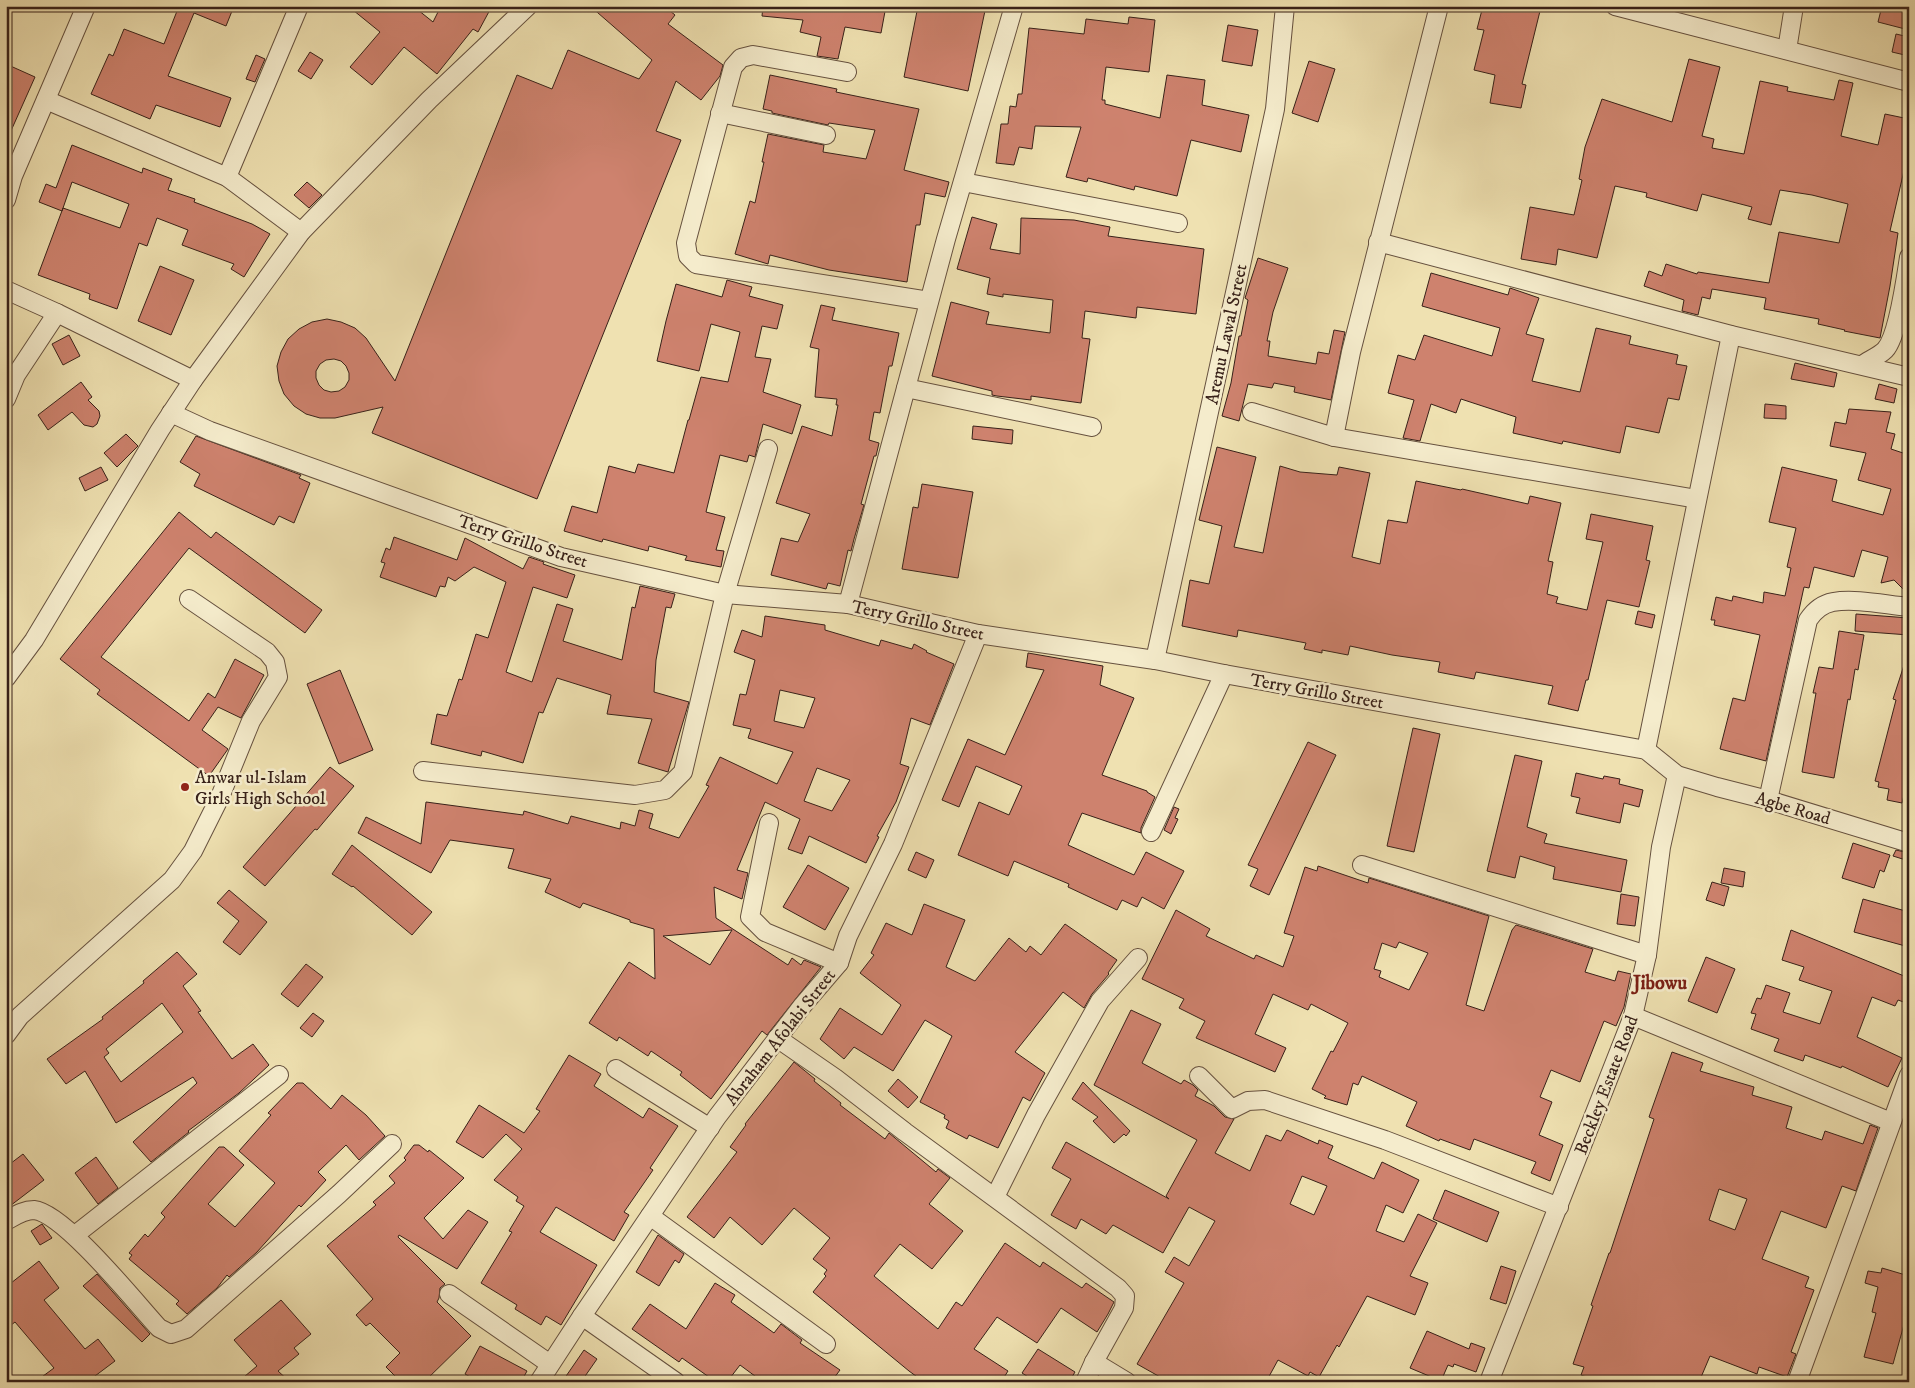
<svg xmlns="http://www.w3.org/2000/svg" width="1915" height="1388" viewBox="0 0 1915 1388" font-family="'IM FELL DW Pica',serif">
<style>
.building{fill:#ce826e;stroke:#382119;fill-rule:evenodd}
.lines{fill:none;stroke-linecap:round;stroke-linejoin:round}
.minor-casing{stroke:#66513f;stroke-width:20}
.minor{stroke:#f5eccc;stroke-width:18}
.poi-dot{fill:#8f2418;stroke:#f5eccc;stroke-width:2}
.labels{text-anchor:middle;stroke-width:5;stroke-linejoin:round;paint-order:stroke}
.street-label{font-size:18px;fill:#382119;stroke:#f5eccc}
.poi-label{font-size:18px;fill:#382119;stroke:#f5eccc;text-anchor:start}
.quarter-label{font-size:20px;font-weight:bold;fill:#7a1f14;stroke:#f5eccc}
</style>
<rect width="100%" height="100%" fill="#efe1b1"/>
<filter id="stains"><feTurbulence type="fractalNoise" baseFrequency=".004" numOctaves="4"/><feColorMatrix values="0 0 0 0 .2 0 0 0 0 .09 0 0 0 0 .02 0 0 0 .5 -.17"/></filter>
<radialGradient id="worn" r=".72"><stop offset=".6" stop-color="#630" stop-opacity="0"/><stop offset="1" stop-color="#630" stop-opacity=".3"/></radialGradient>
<!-- building -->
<g class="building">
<polygon points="179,6 234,6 226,26 194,13 168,76 231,98 220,127 156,105 150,119 91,94 109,54 113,56 124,29 164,44"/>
<polygon points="348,6 413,6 433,22 441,6 492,6 478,32 473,29 437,74 404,47 372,85 350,67 380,32"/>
<path d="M590,6H664L675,15L668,24L723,65L720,76L701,100L676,81L656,131L681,140L537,499L372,433L383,407L335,418H320L306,414L294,406L284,394L279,381L277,366L281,352L288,339L299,329L312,322L327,319L341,322L355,328L366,338L395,381L517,75L552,89L568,50L639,79L652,60ZM334,359L341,361L346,366L349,373V380L345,387L339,391L331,392L324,390L319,385L316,378V371L320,364L326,360Z"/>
<polygon points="763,6 886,6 881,33 845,27 838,59 817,56 821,37 800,32 803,20 762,16"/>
<polygon points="918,6 986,6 968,91 904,77"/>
<polygon points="1483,6 1521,6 1540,11 1522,84 1526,85 1521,108 1490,103 1495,75 1474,70 1484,30 1477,29"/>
<polygon points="1882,6 1909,6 1909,30 1878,22"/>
<polygon points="1129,17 1155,20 1149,72 1106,67 1102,100 1105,100 1105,104 1160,118 1167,75 1205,80 1202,105 1249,115 1241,152 1191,140 1177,196 1135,186 1134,190 1088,178 1087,182 1066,177 1081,127 1035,126 1032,149 1019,147 1014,165 996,163 1001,124 1008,124 1010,106 1016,107 1018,94 1022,94 1029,28 1084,34 1086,19 1128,24"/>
<polygon points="1228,25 1258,30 1252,66 1222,61"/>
<polygon points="1896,34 1909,37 1909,56 1892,52"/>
<polygon points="310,52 323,60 311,79 298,71"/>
<polygon points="256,55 265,59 255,82 246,79"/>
<polygon points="1689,59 1720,67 1702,136 1714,139 1712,148 1744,154 1760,81 1788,87 1787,91 1834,100 1839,80 1853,83 1841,136 1878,145 1885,114 1909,119 1909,149 1890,231 1898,233 1890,286 1880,338 1844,331 1845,330 1818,324 1819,319 1764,309 1766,298 1712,289 1710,299 1702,297 1698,315 1682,311 1684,300 1644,286 1649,271 1662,276 1666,264 1697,274 1698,272 1769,283 1779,232 1839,243 1848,204 1812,195 1780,190 1771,225 1748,219 1752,207 1702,194 1697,211 1646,197 1647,193 1615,186 1597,258 1558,249 1556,265 1521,259 1530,207 1574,215 1582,180 1579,179 1585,147 1602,99 1672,122"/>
<polygon points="1309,61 1335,69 1318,122 1292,113"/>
<polygon points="6,64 35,77 6,142"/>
<polygon points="770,75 837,89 836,92 919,109 904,170 949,182 945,197 925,193 920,225 916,225 907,282 829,270 770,255 768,264 735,254 750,201 755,203 764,162 762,162 768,134 824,145 823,152 866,159 875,130 829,123 828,125 772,113 772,111 763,109"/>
<polygon points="72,145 142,173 143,168 172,179 168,190 195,199 194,202 252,224 270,234 244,277 231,269 234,264 182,245 188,230 157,218 147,246 139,243 117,309 89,299 90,294 38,275 63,208 120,228 129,204 72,182 62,211 39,202 46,184 56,188"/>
<polygon points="307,182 322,195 309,208 294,195"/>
<polygon points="972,217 997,224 990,249 1020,254 1021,218 1074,220 1110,227 1108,236 1204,249 1196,314 1137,307 1136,318 1085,311 1082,338 1090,339 1081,403 1031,396 1031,400 997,396 992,395 992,391 932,376 951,302 989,312 986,324 1050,333 1053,300 1003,294 1003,297 987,294 990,278 957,269"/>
<polygon points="1258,258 1288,268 1273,312 1267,341 1270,341 1268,356 1316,364 1318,352 1329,354 1334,330 1345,332 1331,400 1294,392 1295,387 1274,383 1272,388 1248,384 1239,421 1222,416 1231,383 1239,336 1241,336 1248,300 1245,298"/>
<polygon points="160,266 194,280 171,335 138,321"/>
<polygon points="1431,273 1508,295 1510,288 1539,298 1526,334 1544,339 1532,381 1580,392 1596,328 1631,336 1629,344 1678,355 1676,364 1687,366 1679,400 1668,398 1659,433 1626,426 1620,453 1563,441 1562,444 1513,433 1516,417 1461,399 1456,413 1431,404 1420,441 1403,438 1414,400 1388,393 1398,355 1415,360 1424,335 1492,356 1500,328 1422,306"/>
<polygon points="727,280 752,287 749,296 783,305 777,329 762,326 755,357 771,359 763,392 801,405 792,434 763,424 755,457 749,455 747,462 720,455 706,512 725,517 716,550 724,551 721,567 685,560 687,556 649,546 648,551 603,539 602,542 564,531 572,506 597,513 609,466 635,473 638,464 674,473 688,420 689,420 701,377 728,382 740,332 711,324 699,371 657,361 666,321 676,284 722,297"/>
<polygon points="821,305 835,308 832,320 899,333 892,366 889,366 880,413 874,412 869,440 879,443 876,456 874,456 861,504 864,505 854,539 851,551 848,550 840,586 828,583 826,589 771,575 781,538 798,542 810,514 776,503 802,426 832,436 838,405 836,405 837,399 815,397 819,349 810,347"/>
<polygon points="69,335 80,356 63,365 52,344"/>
<polygon points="1795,363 1837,373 1834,387 1791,379"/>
<polygon points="81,382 92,397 88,400 99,411 100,416 97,424 93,427 84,425 72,412 48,430 38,415"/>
<polygon points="1879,384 1897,389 1894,403 1875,399"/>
<polygon points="1765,404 1786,406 1786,419 1764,418"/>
<polygon points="1849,409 1891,412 1886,432 1895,434 1891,449 1909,455 1909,595 1894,580 1881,583 1888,557 1862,550 1854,577 1814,567 1809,588 1804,587 1766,761 1720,749 1733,698 1745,701 1760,635 1714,625 1715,620 1711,620 1716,597 1732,601 1733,596 1763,603 1764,592 1785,596 1791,568 1787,567 1796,528 1769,522 1782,467 1837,480 1832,501 1883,515 1891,489 1858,480 1866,453 1830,446 1835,422 1846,424"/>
<polygon points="973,426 1013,430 1012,444 972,439"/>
<polygon points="126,434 138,446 117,467 104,453"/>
<polygon points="196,436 301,475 299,478 310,483 294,523 279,516 274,525 194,486 200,474 180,462"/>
<polygon points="1217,447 1256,457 1234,547 1263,553 1280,466 1300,472 1337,475 1339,467 1370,473 1352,557 1380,564 1388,520 1407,523 1416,481 1461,490 1462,489 1528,504 1530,496 1561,503 1548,561 1553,562 1547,594 1558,597 1556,603 1587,610 1603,542 1586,539 1591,514 1653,526 1646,560 1650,561 1639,607 1607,600 1588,680 1586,680 1578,711 1548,704 1553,686 1476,672 1474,679 1438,672 1440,662 1392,655 1350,646 1348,655 1322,650 1322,653 1304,649 1306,643 1238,630 1237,637 1182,626 1190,580 1209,584 1222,526 1199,520"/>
<polygon points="101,467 108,480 85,491 79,478"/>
<polygon points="922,484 973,492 958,578 902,569 913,507 918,508"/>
<polygon points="179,512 211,538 216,532 322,610 305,633 189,548 101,657 189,721 208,693 215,698 235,659 264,675 241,718 218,707 202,730 228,749 209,776 97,694 100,690 60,659"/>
<polygon points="394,537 457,560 465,538 523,569 529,557 544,562 543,564 575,575 567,598 533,587 506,672 532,682 557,604 573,609 563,641 622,660 632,607 635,608 640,586 675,594 671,608 666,607 656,660 654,692 689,702 668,772 638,763 652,719 607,714 611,695 557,678 543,713 539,712 523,763 482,751 481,756 431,744 437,714 447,716 459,679 462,680 476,634 488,638 506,582 474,567 455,581 448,577 445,587 440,586 436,597 380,577 385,563 381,562 386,548 390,550"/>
<polygon points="1638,611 1655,615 1652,628 1635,624"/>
<polygon points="1856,614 1909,618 1909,635 1855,631"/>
<path d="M765,616L825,625V630L879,646L881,640L912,649L914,644L927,651L926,652L954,664L930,725L911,718L900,764L909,767L896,802L877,836L879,837L866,863L809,836L802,854L788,849L800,819L765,802L737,870L748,873L742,899L714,887L716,918L788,965L792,958L801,965L804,960L821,967L767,1035L762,1031L711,1099L680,1075L682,1072L651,1051L648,1056L619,1037L617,1041L589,1023L629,962L655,979L654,929L630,922V920L583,903L580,908L545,892L551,879L508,868L514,849L450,840L431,873L358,833L366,817L421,844L426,802L523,815L524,811L568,824L571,816L620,829L621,822L635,826L639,810L653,814L649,828L679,838L709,786L706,785L720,757L777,784L793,752L748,738L751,729L733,725L740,694L746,695L755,660L734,652L742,630L762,637ZM780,690L815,698L804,728L774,721ZM817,768L850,780L832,811L804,801ZM732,930L710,965L663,936Z"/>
<polygon points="1839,631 1864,635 1858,670 1855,669 1850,700 1848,699 1834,778 1802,772 1816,693 1813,693 1819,667 1833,669"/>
<polygon points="1028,653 1103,666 1100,685 1134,698 1102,775 1147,791 1147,792 1155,797 1141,828 1141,833 1082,813 1068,845 1134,875 1146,852 1184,871 1164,909 1142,897 1137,907 1122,900 1117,910 1068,887 1069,884 1014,861 1008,876 958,855 979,802 1009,815 1022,786 976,766 959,807 942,800 968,739 1005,755 1044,670 1026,667"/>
<polygon points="1906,659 1909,659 1909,791 1905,791 1902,803 1887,800 1889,789 1878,787 1879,782 1875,781 1896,700 1893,699"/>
<polygon points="340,670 373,750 339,764 307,684"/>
<polygon points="1413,728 1440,734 1414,852 1387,846"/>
<polygon points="1308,742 1336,755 1269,895 1250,886 1258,869 1248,865"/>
<polygon points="1515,755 1542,761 1527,827 1547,834 1544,843 1627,860 1621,892 1553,879 1555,867 1520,856 1515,878 1487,871"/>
<polygon points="330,767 354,786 317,830 315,829 265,886 243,867"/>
<polygon points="1576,773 1603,779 1604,776 1620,779 1619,784 1643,790 1639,807 1624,803 1620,823 1576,813 1580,798 1571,796"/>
<polygon points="1174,807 1179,809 1175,818 1178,819 1171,834 1164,830"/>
<polygon points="1853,843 1890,855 1884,872 1880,870 1874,888 1842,878"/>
<polygon points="352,845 432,912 412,935 353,886 352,887 332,874"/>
<polygon points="1896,850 1909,853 1909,861 1893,856"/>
<polygon points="916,852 934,860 926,878 908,870"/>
<polygon points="808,865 849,888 825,930 783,907"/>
<path d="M1318,866L1368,883L1369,878L1489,916L1466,1005L1484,1011L1512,930L1516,925L1593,949L1585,972L1615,981L1618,971L1631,974L1624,1007L1616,1026L1604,1021L1580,1082L1551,1070L1540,1097L1552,1102L1539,1135L1563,1145L1550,1181L1531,1173L1536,1162L1474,1139L1470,1150L1440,1139L1439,1141L1406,1126L1417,1102L1362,1076L1358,1085L1353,1083L1347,1105L1324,1098L1326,1096L1312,1089L1331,1051L1333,1052L1348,1023L1311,1004L1308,1010L1273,994L1255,1034L1286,1048L1275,1072L1196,1038L1205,1021L1179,1008L1184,999L1142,979L1176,910L1210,929L1206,936L1254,959L1256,955L1283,967L1294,936L1284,933L1305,867L1317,871ZM1399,942L1428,953L1409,990L1379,977L1381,971L1374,969L1382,943L1396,948Z"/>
<polygon points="1724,868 1745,872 1743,887 1721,883"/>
<polygon points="1712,882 1729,887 1724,906 1706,900"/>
<polygon points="229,890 267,922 240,955 223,942 239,921 217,903"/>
<polygon points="1621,894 1639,897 1635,926 1617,924"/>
<polygon points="1863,899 1909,912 1909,947 1854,932"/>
<polygon points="924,904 965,920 946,967 975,981 1009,938 1026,952 1030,946 1041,955 1065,924 1117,960 1108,973 1109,974 1092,994 1084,1008 1063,992 1015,1052 1045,1073 1030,1101 1023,1097 998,1148 969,1135 967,1139 946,1128 949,1121 944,1118 945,1115 920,1102 952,1036 925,1020 893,1071 854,1047 844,1059 820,1039 840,1008 882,1035 901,1005 860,973 874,955 871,953 886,923 912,935"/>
<polygon points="1791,930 1909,978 1909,1004 1898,1000 1895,1006 1872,997 1857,1037 1902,1058 1888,1087 1842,1066 1841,1068 1805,1055 1803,1061 1774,1051 1779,1039 1751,1029 1756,1014 1751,1013 1757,998 1761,999 1766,985 1790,993 1783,1012 1820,1024 1832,991 1799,980 1804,967 1782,960"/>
<path d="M177,952L197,974L183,986L201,1011L198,1012L232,1059L253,1044L269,1065L239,1093L188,1131L189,1132L151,1162L133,1142L197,1083L193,1077L116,1123L85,1071L66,1084L47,1059L103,1019L102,1017L144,983L143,981ZM162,1003L183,1032L121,1082L104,1057L109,1053L106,1049Z"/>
<polygon points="1706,957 1735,969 1717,1013 1688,1001"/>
<polygon points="306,964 323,977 298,1007 281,994"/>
<path d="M1131,1010L1161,1024L1142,1063L1181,1084L1184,1080L1193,1085L1198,1090L1195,1096L1214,1106L1225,1117L1234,1119L1215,1153L1250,1171L1266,1135L1281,1141L1287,1130L1318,1144L1319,1140L1333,1146L1328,1158L1374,1179L1382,1162L1419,1180L1403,1213L1386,1205L1376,1231L1404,1242L1418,1214L1437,1223L1410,1276L1428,1283L1415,1315L1367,1296L1339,1347L1337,1345L1319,1377L1310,1372L1308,1376L1278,1360L1266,1382H1169L1137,1364L1184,1283L1165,1272L1174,1257L1189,1266L1215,1221L1189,1207L1163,1253L1113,1225L1106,1234L1081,1219L1076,1229L1051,1215L1071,1179L1052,1168L1066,1142L1169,1199L1166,1196L1197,1140L1094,1085ZM1302,1176L1327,1186L1314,1215L1290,1204Z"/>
<polygon points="313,1013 324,1021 312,1037 300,1028"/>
<path d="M1672,1052L1703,1063L1700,1071L1754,1087L1752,1095L1792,1107L1786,1128L1822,1140L1825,1131L1863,1144L1870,1125L1878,1128L1856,1191L1842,1186L1826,1228L1781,1211L1762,1259L1809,1277L1805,1287L1814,1290L1791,1352L1796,1354L1787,1377L1759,1367L1757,1374L1710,1356L1699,1382H1600L1581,1375L1584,1367L1573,1364L1593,1306L1591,1305L1609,1253H1610L1654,1119L1649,1117ZM1719,1189L1747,1199L1735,1230L1709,1220Z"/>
<polygon points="569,1055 601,1074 594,1086 643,1118 649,1108 678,1126 650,1168 653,1170 624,1212 629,1215 614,1241 556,1207 540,1232 597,1265 561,1325 546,1316 541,1325 515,1309 517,1305 481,1283 512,1232 509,1231 524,1206 516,1201 518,1197 494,1180 522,1149 506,1134 483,1158 456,1142 479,1105 524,1133 540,1111 536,1109"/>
<polygon points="794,1062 815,1079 814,1081 841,1103 840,1105 885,1139 889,1133 936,1172 938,1169 950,1178 929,1204 963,1231 932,1269 900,1244 874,1276 938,1329 956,1302 962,1306 1005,1243 1040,1267 1043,1262 1082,1288 1086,1283 1114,1302 1108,1314 1097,1332 1061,1308 1037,1343 997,1317 974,1349 1008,1371 1001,1382 924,1382 909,1371 813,1292 826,1276 824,1274 827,1270 813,1259 830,1238 794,1208 762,1245 730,1217 714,1238 687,1217 737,1152 730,1147 746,1125 745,1124"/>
<polygon points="898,1079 918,1097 908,1108 888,1091"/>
<polygon points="1083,1082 1130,1131 1126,1136 1124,1134 1114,1143 1093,1121 1098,1117 1072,1099"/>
<polygon points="297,1083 303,1083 331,1109 342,1095 366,1115 385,1136 359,1160 346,1145 318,1172 326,1180 301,1207 299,1205 257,1252 229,1277 227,1275 217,1288 187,1314 176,1304 179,1301 129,1259 132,1255 129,1253 145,1234 148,1237 165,1217 161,1213 219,1147 224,1147 244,1165 208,1204 235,1227 275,1183 239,1151 271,1115 268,1113"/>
<polygon points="414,1145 419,1145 428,1152 429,1150 464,1178 424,1218 443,1239 468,1210 488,1222 457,1269 399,1235 398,1237 445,1284 440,1288 439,1298 437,1302 471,1336 424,1382 401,1382 386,1367 400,1353 370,1323 366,1326 356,1315 373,1299 327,1246 376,1205 373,1202 395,1183 389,1176 406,1160 404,1158"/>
<polygon points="23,1154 44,1180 6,1209 6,1167"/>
<polygon points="96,1157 118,1188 98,1204 75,1173"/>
<polygon points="1445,1190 1499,1212 1487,1242 1433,1219"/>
<polygon points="42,1224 52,1238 40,1245 31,1231"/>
<polygon points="658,1235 684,1254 679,1263 675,1260 659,1286 636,1272"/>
<polygon points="39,1261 59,1288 44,1300 85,1349 98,1339 115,1361 87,1382 35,1382 54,1368 15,1322 6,1329 6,1287"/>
<polygon points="1501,1266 1516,1271 1506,1304 1490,1299"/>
<polygon points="1882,1268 1909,1276 1909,1322 1905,1321 1893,1364 1864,1357 1876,1313 1872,1312 1878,1287 1865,1283 1868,1271 1881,1273"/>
<polygon points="97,1274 150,1334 142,1342 83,1286"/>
<polygon points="715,1283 735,1295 731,1302 774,1333 781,1324 802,1340 800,1343 840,1370 831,1382 763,1382 740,1365 727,1382 716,1382 682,1358 679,1362 632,1329 650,1304 686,1329"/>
<polygon points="281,1300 311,1334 294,1348 299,1354 278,1371 290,1382 238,1382 257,1366 234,1340"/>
<polygon points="1427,1331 1469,1349 1471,1343 1485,1348 1476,1372 1454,1364 1453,1367 1448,1365 1441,1381 1410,1368"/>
<polygon points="480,1346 527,1371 521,1382 479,1382 465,1374"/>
<polygon points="1038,1349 1075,1372 1069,1382 1036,1382 1022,1373"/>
<polygon points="584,1350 597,1359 581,1382 562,1382"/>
</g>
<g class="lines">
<!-- minor casing -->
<g class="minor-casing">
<g id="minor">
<polyline points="1615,6 1909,82"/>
<polyline points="1787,50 1794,6"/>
<polyline points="847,72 753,55 741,58 733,67 686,243 688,256 696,264 929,301"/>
<polyline points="46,100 227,177 301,232"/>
<polyline points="720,113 826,135"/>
<polyline points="227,177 299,6"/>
<polyline points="963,182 1178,223"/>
<polyline points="6,200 13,176 86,6"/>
<polyline points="1378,242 1731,335 1909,377"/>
<polyline points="6,290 57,313 193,380"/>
<path d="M1862,365C1869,360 1879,356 1885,350C1898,336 1906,277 1909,257"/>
<polyline points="906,388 1092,427"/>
<polyline points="6,399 16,375 57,313"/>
<polyline points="1252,412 1334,437 1697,499"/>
<polyline points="171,413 210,431 561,557 725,594 848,604 978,634 1155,660 1224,674 1646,750 1677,775 1717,787 1768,800 1909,843"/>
<polyline points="1334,437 1351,352 1439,6"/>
<polyline points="848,604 946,239 1014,6"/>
<polyline points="1155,660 1275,109 1285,6"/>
<polyline points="6,678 34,640 160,430 193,380 301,232 429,100 528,6"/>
<polyline points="1646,750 1731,335"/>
<polyline points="423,771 635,795 665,790 683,772 725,594 768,449"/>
<path d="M1768,800L1808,620C1814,611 1822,604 1833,602C1856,598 1886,605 1909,607"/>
<polyline points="769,823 750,917 765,932 839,963"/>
<polyline points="1151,832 1224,674"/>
<polyline points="1362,865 1647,955"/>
<polyline points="1633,1016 1891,1122"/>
<polyline points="6,1035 20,1016 172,880 193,851 220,797 251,721 278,677 275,662 267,652 189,599"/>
<polyline points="777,1038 835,1078 905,1132 1118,1288 1125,1296 1124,1308 1094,1362 1085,1382"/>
<polyline points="616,1069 710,1128"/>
<polyline points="1199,1076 1232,1109 1248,1101 1265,1100 1385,1140 1559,1207"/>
<polyline points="995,1197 1036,1115 1100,1001 1138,958"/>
<polyline points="650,1216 826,1344"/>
<path d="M6,1221C15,1216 23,1210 34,1210C64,1213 136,1303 159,1328L171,1334L186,1329L339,1194L392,1144"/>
<polyline points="75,1235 279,1075"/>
<polyline points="449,1294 550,1364"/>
<polyline points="582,1316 676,1382"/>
<polyline points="1094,1362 1127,1382"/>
<polyline points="539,1382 582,1316 717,1117 803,1005 839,963 848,936 893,844 978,634"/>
<polyline points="1489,1382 1633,1016 1647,955 1661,847 1677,775"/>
<polyline points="1797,1382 1909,1075"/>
</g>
</g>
<!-- minor -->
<use href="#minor" class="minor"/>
</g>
<!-- markers -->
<circle class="poi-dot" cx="185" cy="787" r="5"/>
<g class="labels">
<!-- street labels -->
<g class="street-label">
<text transform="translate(1226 334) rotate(-78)" y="6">Aremu Lawal Street</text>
<text transform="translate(523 541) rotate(18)" y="6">Terry Grillo Street</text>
<text transform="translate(918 620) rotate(12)" y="6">Terry Grillo Street</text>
<text transform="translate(1317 691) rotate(10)" y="6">Terry Grillo Street</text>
<text transform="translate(1793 808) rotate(16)" y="6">Agbe Road</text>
<text transform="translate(780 1037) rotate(-52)" y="6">Abraham Afolabi Street</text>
<text transform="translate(1606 1085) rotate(-69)" y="6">Beckley Estate Road</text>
</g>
<!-- poi labels -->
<g class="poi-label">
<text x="195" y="783">Anwar ul-Islam<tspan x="195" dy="21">Girls High School</tspan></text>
</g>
<!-- quarter labels -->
<g class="quarter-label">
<text x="1660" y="989">Jibowu</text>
</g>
</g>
<!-- margin -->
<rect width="1915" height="1388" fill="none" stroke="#efe1b1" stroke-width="25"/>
<rect x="8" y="8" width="1900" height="1373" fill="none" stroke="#382119" stroke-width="2.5"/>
<rect x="12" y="12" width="1890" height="1363" fill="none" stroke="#382119"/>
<rect width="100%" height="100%" filter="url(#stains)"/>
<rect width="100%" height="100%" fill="url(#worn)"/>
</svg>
